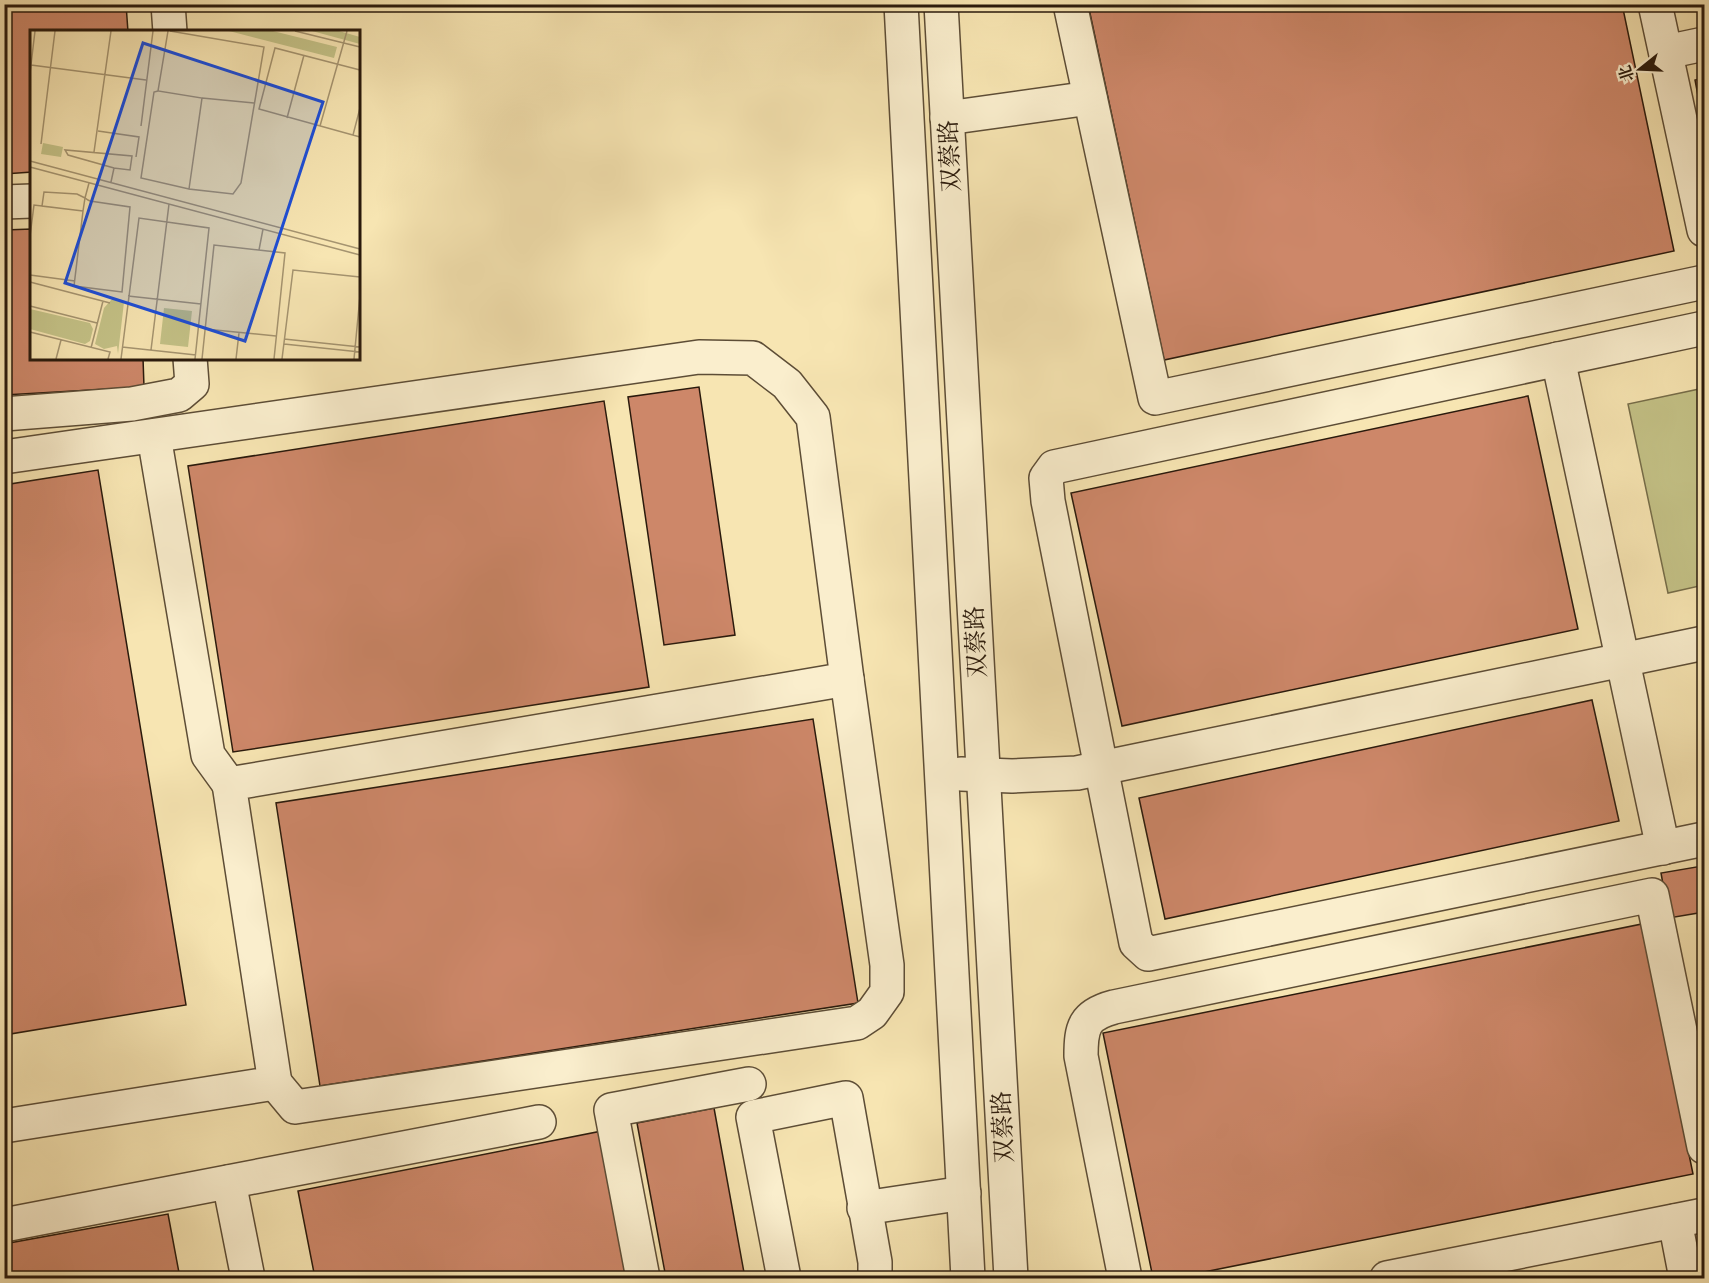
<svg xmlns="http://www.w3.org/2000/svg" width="1709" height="1283" viewBox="0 0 1709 1283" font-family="'IM FELL English','Noto Serif SC',serif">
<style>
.green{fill:#c4c287;stroke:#776e4a;stroke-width:1.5}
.building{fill:#cd8769;stroke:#2a1a0c;stroke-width:1.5}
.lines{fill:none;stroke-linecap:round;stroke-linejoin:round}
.minor-casing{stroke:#5d4d36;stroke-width:36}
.minor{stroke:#faeecd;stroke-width:33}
.labels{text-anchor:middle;stroke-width:6;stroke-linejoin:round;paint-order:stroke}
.street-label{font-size:24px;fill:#2a1a0c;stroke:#faeecd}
.inset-road{fill:none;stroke:#a59470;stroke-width:1.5}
.view{fill:#1d4ed8;fill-opacity:0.15;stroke:#1d4ed8;stroke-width:3}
.inset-edge{fill:none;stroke:#2a1a0c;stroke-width:3}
</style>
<rect width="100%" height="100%" fill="#f7e5b2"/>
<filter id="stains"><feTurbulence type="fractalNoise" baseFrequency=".00333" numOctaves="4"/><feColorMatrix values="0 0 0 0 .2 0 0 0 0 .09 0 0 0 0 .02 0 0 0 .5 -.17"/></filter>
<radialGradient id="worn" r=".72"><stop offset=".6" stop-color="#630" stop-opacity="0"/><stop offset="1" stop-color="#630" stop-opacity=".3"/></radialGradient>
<!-- green -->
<polygon class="green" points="1704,388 1704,585 1668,593 1628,404"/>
<!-- building -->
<g class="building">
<polygon points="83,4 126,4 128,32 32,32 32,172 4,174 4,9"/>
<polygon points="1088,4 1622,4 1674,251 1164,360"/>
<polygon points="1688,4 1704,4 1704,6 1689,9"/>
<polygon points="1704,78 1704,127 1695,80"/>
<polygon points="32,229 32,358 143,358 144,387 4,395 4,230"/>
<polygon points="699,387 735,635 664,645 628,397"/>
<polygon points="1528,396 1578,629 1122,726 1071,493"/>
<polygon points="604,401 649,687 233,752 188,466"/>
<polygon points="98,470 186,1005 4,1035 4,485"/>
<polygon points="1592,700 1619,821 1165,919 1139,798"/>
<polygon points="813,719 858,1003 320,1086 276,803"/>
<polygon points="1702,866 1704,881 1704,912 1669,918 1661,873"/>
<polygon points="1642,924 1693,1174 1174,1278 1153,1278 1103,1033"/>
<polygon points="714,1108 745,1278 666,1278 637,1123"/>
<polygon points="602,1131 631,1278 315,1278 298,1191"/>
<polygon points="168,1214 180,1278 4,1278 4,1244"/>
</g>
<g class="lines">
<!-- minor casing -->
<g class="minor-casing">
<g id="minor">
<polyline points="168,4 170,32"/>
<polyline points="901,4 968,1278"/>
<polyline points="941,4 1011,1278"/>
<polyline points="1070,4 1155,398 1704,282"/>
<polyline points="1655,4 1704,230"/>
<polyline points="1666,52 1704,44"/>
<polyline points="947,118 1090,98"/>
<polyline points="4,202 32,201"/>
<polyline points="1704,328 1054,467 1046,478 1048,501 1136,943 1148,954 1704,839"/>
<polyline points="1558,359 1663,848"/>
<polyline points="4,414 132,404 179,395 192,384 190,358"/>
<polyline points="154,436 208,755 229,784"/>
<polyline points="4,457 699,357 753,358 787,384 813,417 847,679 229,784 275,1083 4,1126"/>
<polyline points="961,774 1012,776 1077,773 1704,643"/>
<polyline points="275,1083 295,1107 857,1023 872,1013 887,992 887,965 847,679"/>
<polyline points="229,1182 248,1278"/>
<polyline points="864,1208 964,1193"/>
<polyline points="1675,1221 1686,1278"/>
<polyline points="4,1225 539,1122"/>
<polyline points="643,1278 611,1110 749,1084"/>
<polyline points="784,1278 753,1117 846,1098 875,1262 875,1278"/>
<path d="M1125,1278L1081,1056C1081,1027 1084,1015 1114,1007L1652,895L1704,1147"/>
<polyline points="1387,1278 1704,1215"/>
</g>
</g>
<!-- minor -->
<use href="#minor" class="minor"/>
</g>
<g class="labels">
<!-- street labels -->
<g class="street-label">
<text transform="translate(950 156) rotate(-93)" y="8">双蔡路</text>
<text transform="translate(976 642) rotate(-93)" y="8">双蔡路</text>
<text transform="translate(1003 1127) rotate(-93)" y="8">双蔡路</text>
</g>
</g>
<!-- overview -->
<g transform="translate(30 30)">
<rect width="330" height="330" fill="#f7e5b2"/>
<path d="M199,1H243L307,17L304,28ZM282,1H309L330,7V14ZM13,113L33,117L31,127L11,124ZM82,269L94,272L88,324L87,316L74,319L65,314L74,278ZM134,278L162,281L158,317L130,314ZM0,279L60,293L63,299L60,311L55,314L0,299Z" fill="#c4c287"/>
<path class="inset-road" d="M138,1L128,61L172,68L159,159L203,164L211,153L234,17L140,1M265,1L330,17M1,35L116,50M330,40L245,18L229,79L330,107M0,43L5,1M128,61L124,62L111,148L159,159M172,68L224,73M257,88L274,25M111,96L123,1M290,96L317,1M68,101L109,107L106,127M323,105L330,78M11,114L25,1M64,122L81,1M0,131L330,219M0,137L330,225M81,152L84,138L100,140L102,126L35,120L38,125L84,138M53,181L12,176L14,162L47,164L55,168L58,170L60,171L100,177L92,262L44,256L53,181L55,168L59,153M0,206L4,175L12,176M229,220L233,199M0,245L45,251M0,252L80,273M98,266L171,274M0,276L67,293M175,299L246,306M0,302L80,322L78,329M254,309L330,317M254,314L330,322M92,317L166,325M61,318L73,271M121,320L139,174M26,329L31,310M91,329L109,188L179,198L165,329M172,329L184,215L255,223L244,329M206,329L209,303M252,329L263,240L330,247M324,329L330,266"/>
<path class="view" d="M113,13L293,72L215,311L35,253Z"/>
<rect width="330" height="330" class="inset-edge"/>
</g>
<!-- margin -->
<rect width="1709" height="1283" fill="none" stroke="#f7e5b2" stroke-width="24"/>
<rect x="6" y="6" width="1697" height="1271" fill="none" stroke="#2a1a0c" stroke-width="3"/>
<rect x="12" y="12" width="1685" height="1259" fill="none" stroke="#2a1a0c" stroke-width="1.5"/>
<!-- north arrow -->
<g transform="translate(1640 69) rotate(252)" stroke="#faeecd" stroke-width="4.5" paint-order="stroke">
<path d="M0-4.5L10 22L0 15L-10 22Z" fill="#2a1a0c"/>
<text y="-9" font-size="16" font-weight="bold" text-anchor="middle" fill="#2a1a0c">北</text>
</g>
<rect width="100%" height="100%" filter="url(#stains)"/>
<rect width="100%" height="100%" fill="url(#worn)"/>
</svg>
